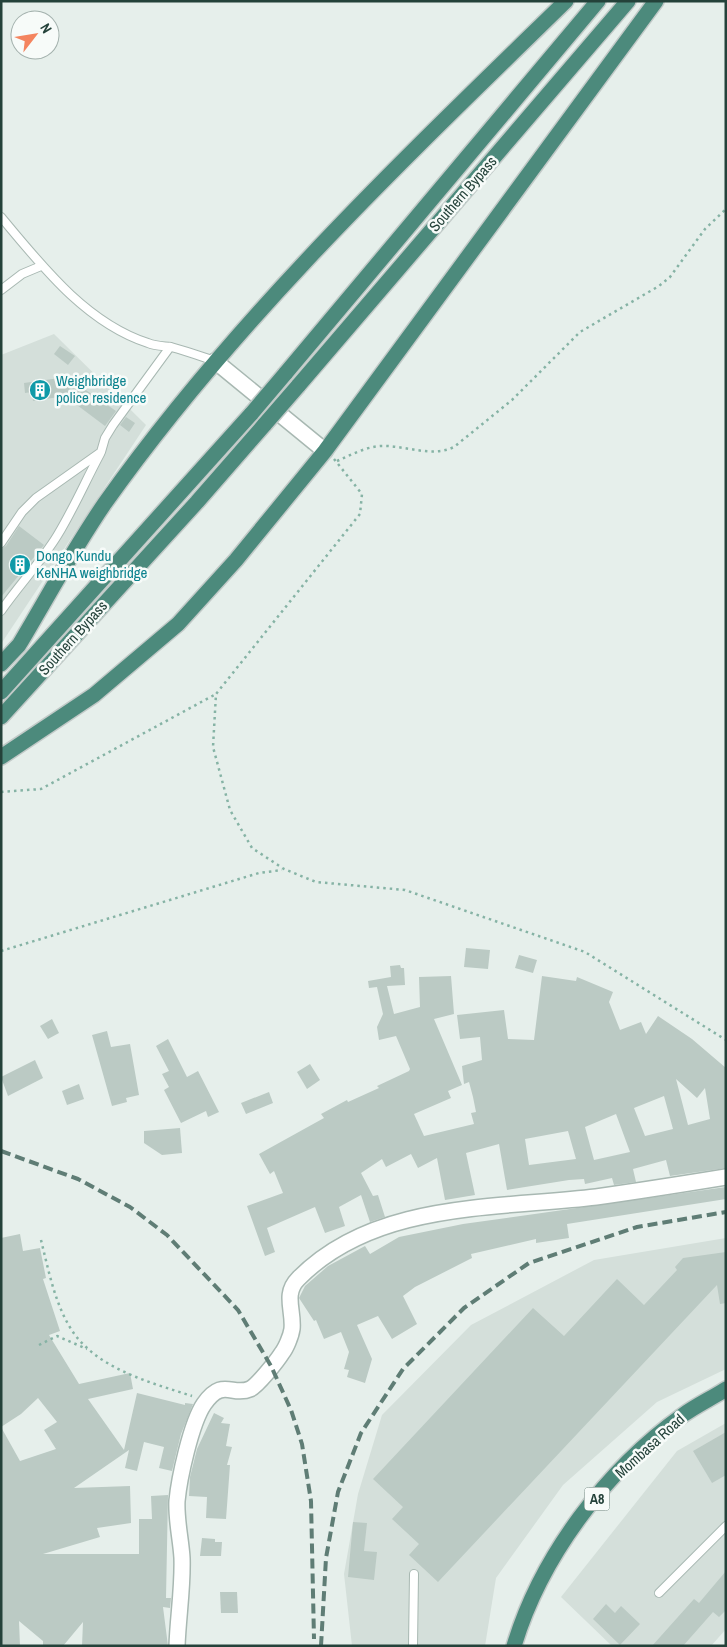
<svg xmlns="http://www.w3.org/2000/svg" width="727" height="1647" viewBox="0 0 727 1647" font-family="'Archivo Narrow',sans-serif">
<style>
.built{fill:#d4dfda}
.building{fill:#bbcac4;fill-rule:evenodd}
.lines{fill:none;stroke-linecap:round;stroke-linejoin:round}
.service-casing{stroke:#a8b8b2;stroke-width:10}
.minor-casing{stroke:#a8b8b2;stroke-width:18}
.trunk-casing{stroke:#c2cac8;stroke-width:18}
.path{stroke:#86b3a5;stroke-width:2.5;stroke-dasharray:2.5 4;stroke-linecap:butt}
.service{stroke:#fff;stroke-width:8}
.minor{stroke:#fff;stroke-width:15}
.trunk{stroke:#4c8a7c;stroke-width:15}
.rail{stroke:#5f7d75;stroke-width:4;stroke-dasharray:10 5;stroke-linecap:butt}
.trunk-bridge-casing{stroke:#c2cac8;stroke-width:18;stroke-linecap:butt}
.trunk-bridge{stroke:#4c8a7c;stroke-width:15}
.labels{text-anchor:middle;stroke-width:5;stroke-linejoin:round;paint-order:stroke}
.shield{fill:#f7fbf9;stroke:#637a73;stroke-width:1}
.shield-label{font-size:14px;font-weight:bold;fill:#24423a}
.street-label{font-size:15px;fill:#24423a;stroke:#f7fbf9}
.culture-label{font-size:15px;fill:#0d838f;stroke:#f7fbf9;text-anchor:start}
</style>
<rect width="100%" height="100%" fill="#e6efeb"/>
<!-- built -->
<g class="built">
<polygon points="54,334 146,425 1,644 1,355"/>
<polygon points="726,1238 726,1369 657,1402 563,1485 496,1578 485,1646 352,1646 344,1574 358,1494 382,1415 471,1325 594,1260"/>
<polygon points="726,1423 726,1629 711,1646 612,1646 561,1597 677,1451"/>
</g>
<!-- building -->
<g class="building">
<polygon points="60,346 75,356 68,365 54,354"/>
<polygon points="67,377 116,411 105,426 65,396 33,401 32,392 25,393 24,383"/>
<polygon points="126,417 135,423 129,432 120,425"/>
<polygon points="19,526 44,545 1,597 1,549 6,546"/>
<polygon points="466,948 490,950 488,969 464,967"/>
<polygon points="519,955 537,960 533,973 515,968"/>
<path d="M400,965L401,968H404L405,985L387,986L394,1014L420,1007L419,977L451,976L454,1014L434,1019L462,1085L448,1091L451,1098L414,1114L424,1136L474,1124L471,1113L476,1112L473,1097L469,1082L464,1084L462,1066L482,1060L480,1037L460,1039L457,1015L504,1010L508,1039L534,1040L542,976L576,981L577,977L613,992L609,1002L620,1030L641,1022L646,1034L658,1016L692,1039L726,1068V1168L670,1176L666,1160L633,1169L636,1182L614,1185L612,1178L585,1184L584,1179L569,1180L507,1190L499,1144L466,1153L475,1195L445,1200L437,1158L418,1168L411,1154L386,1167L382,1159L361,1173L373,1196L378,1195L385,1217L370,1222L361,1195L339,1207L345,1226L325,1233L315,1207L267,1228L275,1252L265,1256L247,1206L283,1193L274,1171L270,1174L259,1154L324,1118L321,1114L347,1100L348,1102L379,1088L377,1086L409,1071L410,1069L396,1036L379,1040L377,1027L383,1014L377,987L369,988L368,981L391,977L390,966ZM676,1079L697,1098L705,1088L710,1119L688,1125ZM664,1096L673,1129L645,1136L634,1108ZM616,1114L630,1152L594,1160L585,1127ZM568,1131L576,1159L529,1165L525,1139Z"/>
<polygon points="52,1019 59,1033 48,1039 40,1026"/>
<polygon points="107,1031 111,1047 130,1044 139,1095 126,1098 127,1102 112,1106 92,1035"/>
<polygon points="168,1039 187,1077 198,1071 219,1112 208,1117 206,1111 181,1123 164,1090 169,1087 162,1074 169,1071 156,1046"/>
<polygon points="35,1060 43,1078 8,1096 1,1077"/>
<polygon points="310,1064 320,1080 307,1089 297,1072"/>
<polygon points="79,1084 84,1099 67,1105 62,1091"/>
<polygon points="269,1092 273,1103 246,1114 241,1103"/>
<polygon points="180,1128 182,1153 162,1155 144,1143 144,1131"/>
<polygon points="726,1187 726,1199 567,1224 569,1238 536,1243 536,1239 471,1254 472,1258 415,1287 403,1296 417,1324 392,1339 378,1316 357,1325 372,1359 365,1383 347,1377 349,1370 344,1369 349,1352 341,1332 324,1339 316,1320 314,1321 299,1298 305,1286 328,1266 365,1246 370,1254 399,1237 463,1224"/>
<path d="M20,1234L23,1251L40,1248L46,1278L43,1279L60,1331L49,1335L79,1384L130,1373L133,1389L88,1399L124,1450L137,1393L185,1405V1403L193,1404L181,1434L172,1471L159,1468L164,1447L144,1442L137,1471L125,1468L129,1450L74,1488L130,1486L131,1523L97,1528L100,1537L43,1554H139V1519H152L151,1496L168,1495L166,1598H171L170,1608L163,1607L168,1646H82L83,1622L63,1646H43V1641L19,1621L20,1646H1V1238ZM38,1398L57,1422L44,1430L56,1449L20,1461L1,1427L21,1414Z"/>
<polygon points="726,1252 726,1303 720,1304 717,1285 438,1582 409,1555 419,1544 392,1519 403,1507 373,1479 533,1308 564,1336 617,1279 644,1305 677,1270 675,1267 683,1258"/>
<polygon points="214,1413 224,1418 221,1423 230,1424 226,1446 232,1447 227,1465 230,1465 226,1519 206,1518 207,1497 189,1496 190,1477 197,1449"/>
<polygon points="726,1432 726,1475 712,1483 693,1451"/>
<polygon points="353,1522 367,1523 364,1551 377,1552 374,1580 348,1577"/>
<polygon points="202,1538 215,1539 215,1542 222,1542 221,1556 200,1556"/>
<polygon points="726,1571 726,1610 719,1617 713,1612 683,1646 652,1646 694,1599 699,1603"/>
<polygon points="220,1592 237,1592 238,1613 221,1613"/>
<polygon points="606,1604 615,1613 621,1606 640,1624 620,1645 593,1619"/>
</g>
<g class="lines">
<!-- service casing -->
<g class="service-casing">
<g id="service">
<path d="M1,217C41,265 86,323 148,343C155,346 163,346 171,347C186,351 200,356 215,361"/>
<polyline points="1,290 22,274 41,266"/>
<polyline points="1,543 22,512 36,498 101,452 105,438 113,425 170,347"/>
<path d="M1,611C19,585 41,562 57,536C73,510 85,482 100,454"/>
<polyline points="659,1593 726,1526"/>
<polyline points="413,1646 414,1574"/>
</g>
</g>
<!-- minor casing -->
<g class="minor-casing">
<g id="minor">
<polyline points="215,361 325,451"/>
<path d="M177,1646C178,1617 183,1587 182,1558C181,1540 176,1520 177,1501C179,1479 191,1423 204,1404C223,1377 232,1397 250,1389C257,1386 277,1361 282,1353C286,1348 291,1336 292,1329C294,1311 283,1294 298,1279C374,1201 496,1209 596,1197C639,1191 683,1184 726,1177"/>
</g>
</g>
<!-- trunk casing -->
<g class="trunk-casing">
<g id="trunk">
<polyline points="285,374 598,1"/>
<polyline points="298,386 628,1"/>
<path d="M1,664L19,645C47,598 74,548 105,503C237,317 404,159 566,1"/>
<polyline points="1,692 252,413"/>
<polyline points="1,717 197,502 265,424"/>
<polyline points="1,757 94,695 178,624 236,560 325,451 656,1"/>
<path d="M514,1646C541,1556 607,1469 683,1415C697,1405 712,1398 726,1389"/>
</g>
</g>
<!-- path -->
<g class="path">
<polyline points="334,459 362,494 360,514 216,694 213,747 230,810 252,848 284,869 316,882 405,890 585,952 726,1040"/>
<path d="M337,461C351,455 365,447 381,446C405,445 431,458 454,447L512,400L580,332L659,286L670,277L705,229L726,209"/>
<polyline points="1,792 41,789 216,694"/>
<polyline points="1,951 259,873 282,870"/>
<path d="M41,1240C48,1268 54,1299 68,1324C92,1368 149,1382 192,1396"/>
<polyline points="39,1345 57,1336 87,1349"/>
</g>
<!-- service -->
<use href="#service" class="service"/>
<!-- minor -->
<use href="#minor" class="minor"/>
<!-- trunk -->
<use href="#trunk" class="trunk"/>
<!-- rail -->
<g class="rail">
<polyline points="1,1151 78,1179 130,1207 167,1235 238,1310 271,1366 291,1410 302,1444 311,1501 314,1639"/>
<polyline points="321,1646 326,1558 338,1492 361,1433 403,1369 464,1308 529,1263 637,1227 726,1212"/>
</g>
<!-- trunk-bridge casing -->
<g class="trunk-bridge-casing">
<g id="trunk-bridge">
<polyline points="252,413 285,374"/>
<polyline points="265,424 298,386"/>
</g>
</g>
<!-- trunk-bridge -->
<use href="#trunk-bridge" class="trunk-bridge"/>
</g>
<!-- icons -->
<defs>
<g id="building-disc" transform="scale(1.125)"><circle r="9.5" fill="#0f9aa8" stroke="#f7fbf9"/><path d="M-4-6H4V6H1V3H-1V6H-4ZM-2.5-4.3h1.7v1.8h-1.7ZM.8-4.3h1.7v1.8H.8ZM-2.5-1h1.7V.8h-1.7ZM.8-1h1.7V.8H.8Z" fill="#fff"/></g>
</defs>
<g fill-rule="evenodd">
<use href="#building-disc" x="40" y="390"/>
<use href="#building-disc" x="20" y="565"/>
</g>
<g class="labels">
<!-- shield labels -->
<rect class="shield" x="584.5" y="1487.5" width="25" height="23" rx="4"/>
<g class="shield-label">
<text x="597" y="1504">A8</text>
</g>
<!-- street labels -->
<g class="street-label">
<text transform="translate(463 194) rotate(-49)" y="5">Southern Bypass</text>
<text transform="translate(73 638) rotate(-48)" y="5">Southern Bypass</text>
<text transform="translate(650 1446) rotate(-42)" y="5">Mombasa Road</text>
</g>
<!-- culture labels -->
<g class="culture-label">
<text x="56" y="386">Weighbridge<tspan x="56" dy="17">police residence</tspan></text>
<text x="36" y="561">Dongo Kundu<tspan x="36" dy="17">KeNHA weighbridge</tspan></text>
</g>
</g>
<!-- border -->
<rect width="727" height="1647" fill="none" stroke="#24423a" stroke-width="5"/>
<!-- north arrow -->
<g transform="translate(35 35) rotate(59)"><circle r="24" fill="#f7fbf9" stroke="#a3b1ad"/>
<path d="M0-4L9 19L0 12L-9 19Z" fill="#f4845f"/>
<text y="-8" font-size="14" font-weight="bold" text-anchor="middle" fill="#24423a">N</text>
</g>
</svg>
